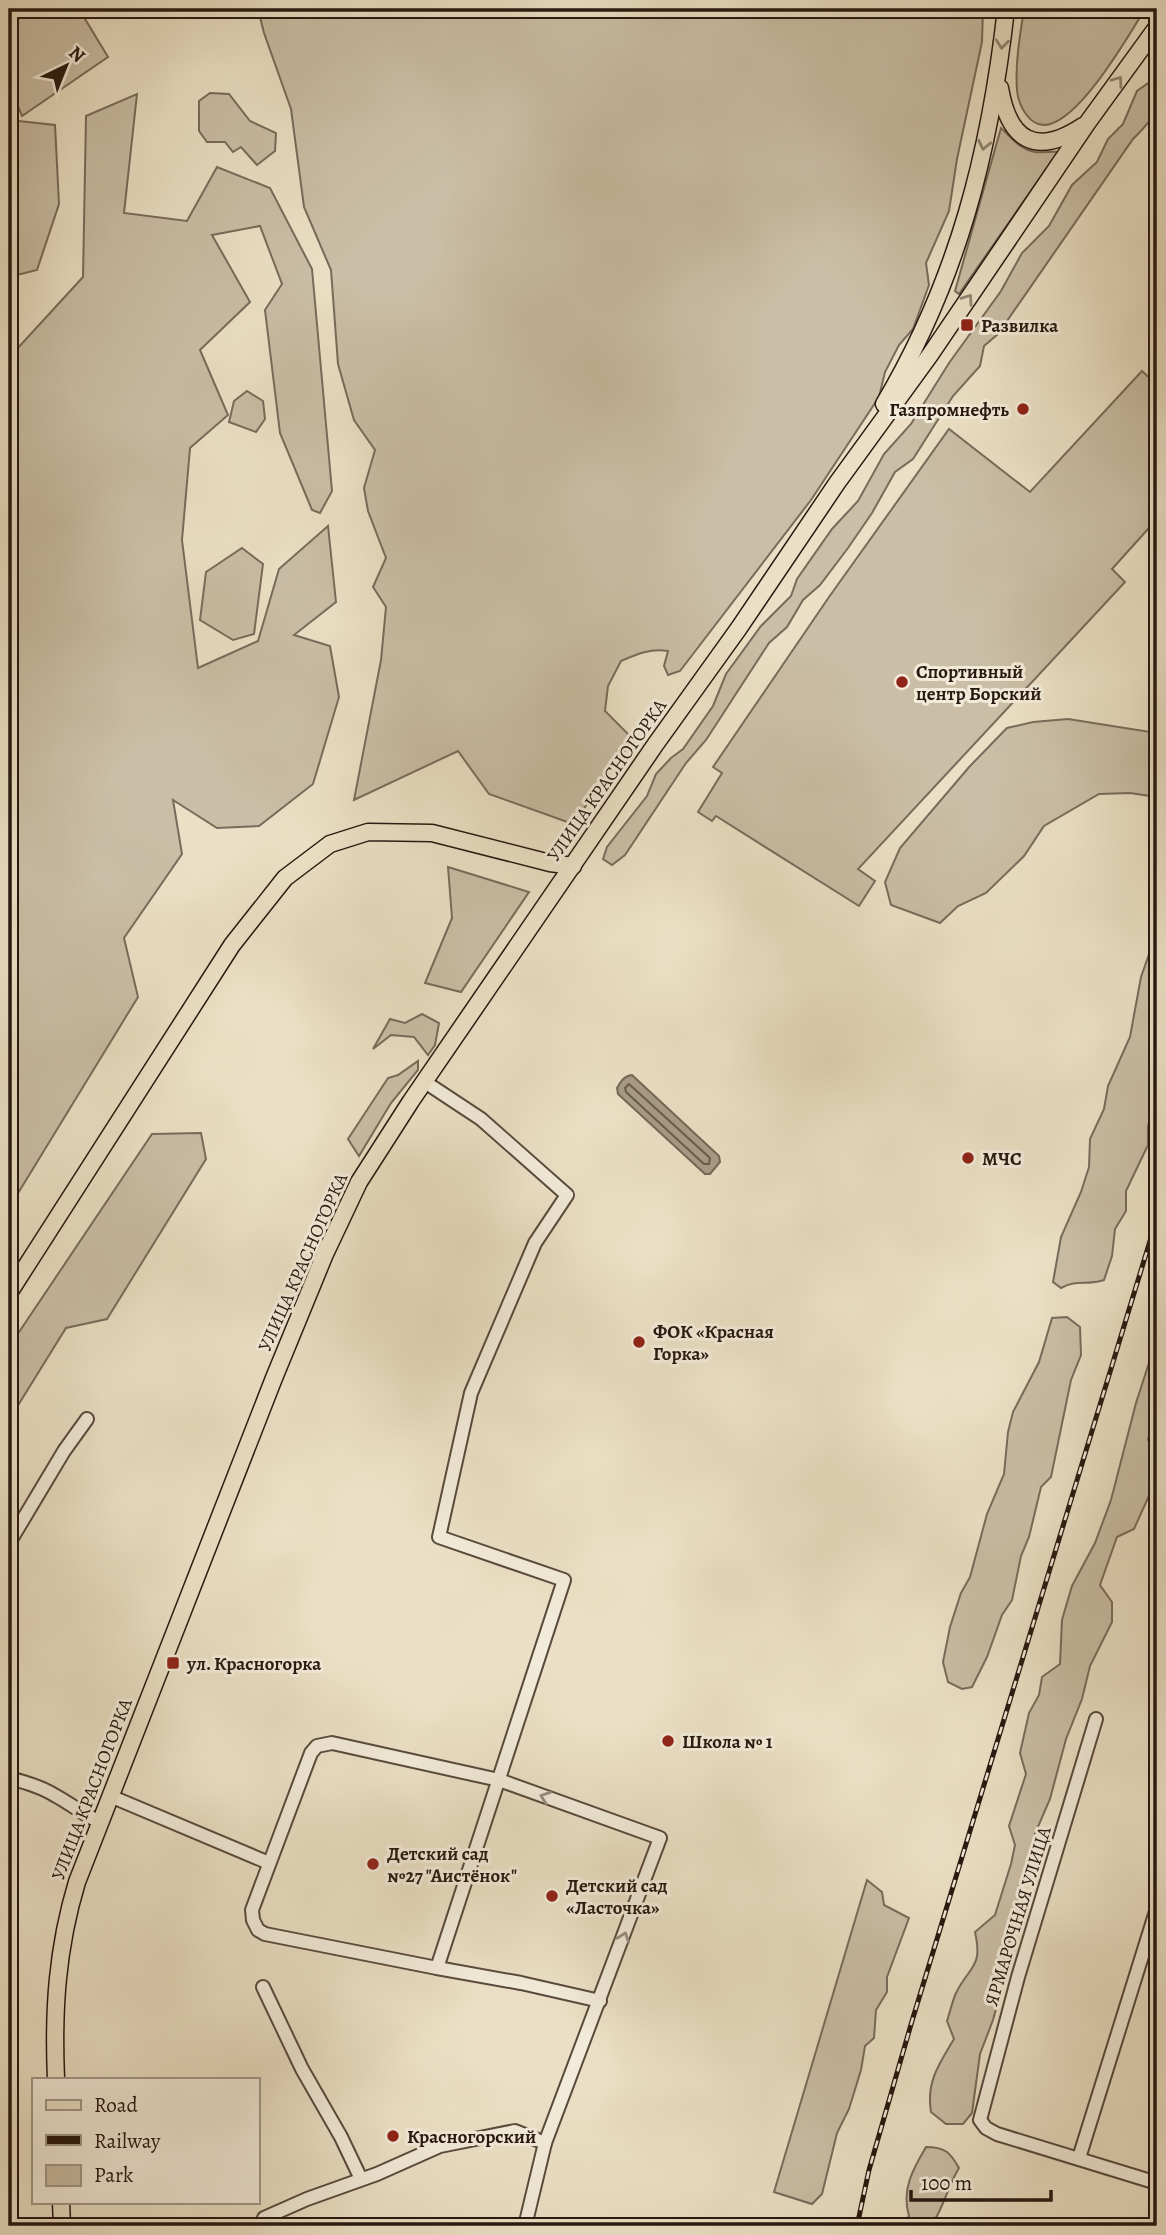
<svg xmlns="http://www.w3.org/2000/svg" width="1166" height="2235" viewBox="0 0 1166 2235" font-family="Alegreya,serif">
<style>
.green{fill:#cabea6;stroke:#786b5b;stroke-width:2}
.water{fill:#a89c87;stroke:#746757;stroke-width:2}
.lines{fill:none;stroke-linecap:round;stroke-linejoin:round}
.shore{stroke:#685a4c;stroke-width:2}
.minor-casing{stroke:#584a3d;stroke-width:16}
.major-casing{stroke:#271810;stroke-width:19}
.minor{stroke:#f2ebd9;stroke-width:12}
.major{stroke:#ebe0c5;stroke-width:16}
.rail-casing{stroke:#271810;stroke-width:5}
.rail{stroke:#f2ebd9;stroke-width:2.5;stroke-dasharray:8;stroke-linecap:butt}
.oneway{stroke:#938674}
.oneway2{stroke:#978c7f}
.poi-dot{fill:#8f2418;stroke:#f2ebd9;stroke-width:2.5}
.labels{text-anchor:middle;stroke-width:6;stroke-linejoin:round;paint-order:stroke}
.poi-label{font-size:19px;font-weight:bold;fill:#271810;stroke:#f2ebd9;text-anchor:start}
.street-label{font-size:19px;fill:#271810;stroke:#f2ebd9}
</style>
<rect width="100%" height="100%" fill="#ebe0c5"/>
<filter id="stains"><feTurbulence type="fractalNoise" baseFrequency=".00286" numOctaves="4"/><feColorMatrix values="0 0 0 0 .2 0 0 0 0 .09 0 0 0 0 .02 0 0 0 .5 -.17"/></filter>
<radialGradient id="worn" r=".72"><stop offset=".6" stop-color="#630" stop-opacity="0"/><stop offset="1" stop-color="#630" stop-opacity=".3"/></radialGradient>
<!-- green -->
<g class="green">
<polygon points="9,9 79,9 108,57 22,116 9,85"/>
<path d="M258,9H983L982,42L957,159L949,211L926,263L929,285L913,329L899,345L885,372L879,397L811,500L680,671L668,675L664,666L668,651C651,648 637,654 621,661L608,686L605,711L633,739L573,824L489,794L458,751L354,800L381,660L386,607L373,587L386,558L368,511L364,488L375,450L354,420L338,364L331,270L304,207L291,109L264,33Z"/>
<path d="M1024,9H1145C1130,33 1068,144 1034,122C1024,115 1018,102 1017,90C1015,63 1020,35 1024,9Z"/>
<path d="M1157,77C1157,111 1158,115 1133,139L998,334L984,346L980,366L953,396L913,459L895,472L872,513L848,548L820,585L803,600L787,627L769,643L706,740L686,763L625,855L612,865L603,859L607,847L647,796L656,774L671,758L683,749L713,706L726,674L761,626L791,596L797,579L832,529L858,501L884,454L911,424L949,363L1001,291L1022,253L1049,226L1072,185L1097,162L1108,139L1123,124L1137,91Z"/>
<polygon points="210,93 229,94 250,121 276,133 275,151 257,165 241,147 233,152 225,142 207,142 199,131 199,101"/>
<polygon points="137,94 124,213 187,221 217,167 270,188 312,269 332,491 320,513 312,510 280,433 265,310 282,284 260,226 212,235 250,302 200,350 228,415 190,448 182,540 198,668 258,641 279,569 328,526 336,602 294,635 330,646 339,697 313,784 259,826 217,828 173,800 182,854 124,938 138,997 9,1208 9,353 17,349 83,277 86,116"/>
<polygon points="9,120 55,125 59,204 37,270 9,277"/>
<path d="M1001,128C1011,137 1019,149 1035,152C1042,153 1052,151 1058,152L959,294L955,291Z"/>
<polygon points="1142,371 1157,385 1157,519 1112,569 1125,582 858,869 875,881 859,906 716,816 712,821 698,812 722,773 713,767 829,597 949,429 1030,492"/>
<polygon points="247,391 263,401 265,419 256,432 229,422 234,401"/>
<polygon points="242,548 263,564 254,634 233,640 200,620 206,572"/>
<polygon points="1068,719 1157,733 1157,797 1130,793 1099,794 1044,826 1024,856 986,893 958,906 940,923 891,905 885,882 900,848 970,766 1007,728 1033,722"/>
<polygon points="448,867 529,892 461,992 425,983 452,918"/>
<path d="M1157,918V1104L1148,1126V1145L1126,1191V1211L1115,1229L1112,1256L1104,1280C1086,1286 1078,1279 1061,1288L1053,1282L1061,1237L1081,1192L1089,1167L1090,1139L1104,1109L1108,1086L1130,1037L1141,977L1154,940Z"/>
<polygon points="422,1014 439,1023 435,1045 428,1055 414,1037 391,1035 373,1049 390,1019 405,1023"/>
<polygon points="418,1061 418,1070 391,1103 359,1156 348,1139 388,1078 398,1075"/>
<polygon points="201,1133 206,1159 107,1319 66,1328 17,1407 18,1461 9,1474 9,1347 152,1134"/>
<polygon points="1067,1317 1080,1327 1081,1355 1071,1380 1051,1477 1041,1487 1029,1537 1021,1556 1012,1600 1002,1615 987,1657 972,1687 962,1689 948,1682 943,1662 950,1627 961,1593 970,1577 987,1514 1004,1474 1008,1432 1013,1412 1039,1362 1052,1318"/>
<path d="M1157,1338V1421L1152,1422L1148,1440L1157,1450V1478L1134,1529L1117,1537L1100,1585L1112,1602V1622L1090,1666L1082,1699L1066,1739L1050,1799L1034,1836L1019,1887L1016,1922L1004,1958V1980L993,2020L980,2054L972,2113L963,2124H946L931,2112C926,2082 939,2064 954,2039L947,2021C950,2012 952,2002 956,1993C970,1965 983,1968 975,1932L995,1915L1011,1864L1015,1845L1009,1826L1026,1774L1020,1753L1029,1713L1039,1695L1042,1677L1060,1664L1062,1620L1072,1586L1095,1543L1111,1500L1136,1403Z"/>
<polygon points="867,1880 882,1892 884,1905 909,1918 887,1977 887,1992 876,2010 874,2038 865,2046 861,2070 849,2109 837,2133 822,2194 812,2204 774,2192"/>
<path d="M926,2147C945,2147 950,2152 959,2168C947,2187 944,2208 931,2226H902L909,2216C901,2190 913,2169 926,2147Z"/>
</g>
<!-- water -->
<path class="water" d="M632,1075L719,1156L720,1162L710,1174H705L618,1094L617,1088C621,1081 624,1076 632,1075Z"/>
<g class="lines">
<!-- shore -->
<polygon class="shore" points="629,1084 710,1158 709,1164 704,1164 626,1092 625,1088"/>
<!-- minor casing -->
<g class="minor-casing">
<g id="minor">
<polyline points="425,1082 481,1119 567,1195 535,1243 471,1393 439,1537 564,1580 437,1968 521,1983 600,2001"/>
<polyline points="9,1543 64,1451 87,1419"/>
<polyline points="1096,1719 1018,1977 980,2120 986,2128 997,2134 1157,2183"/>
<path d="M9,1778C25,1782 42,1787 56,1796C71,1804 84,1815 100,1822"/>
<polyline points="110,1796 269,1863"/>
<polyline points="437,1968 265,1934 258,1930 253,1920 252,1910 311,1753 317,1746 332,1743 499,1780 660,1838 545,2143 525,2226"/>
<polyline points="263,1987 302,2069 341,2137 361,2179"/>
<polyline points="1079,2158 1157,1908"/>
<polyline points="268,2226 264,2218 307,2199 377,2174 440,2146 515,2131 545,2143"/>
</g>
</g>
<!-- major casing -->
<g class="major-casing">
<g id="major">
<path d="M1000,88C1009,141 1036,157 1083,126"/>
<path d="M884,404C958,279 990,152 1006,9"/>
<polyline points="9,1293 232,945 285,878 330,844 368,832 432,833 550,863 573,866"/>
<path d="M56,2079C53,2010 57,1948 77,1882L274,1378L325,1254L359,1182L411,1101L655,745L739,628L837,483L930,355L1088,122L1157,27"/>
<polyline points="61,2202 62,2226"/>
</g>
</g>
<!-- minor -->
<use href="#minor" class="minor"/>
<!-- major -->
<use href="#major" class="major"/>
<!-- rail casing -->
<g class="rail-casing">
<polyline id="rail" points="857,2226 869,2170 912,2021 1157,1218"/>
</g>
<!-- rail -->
<use href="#rail" class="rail"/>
</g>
<!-- one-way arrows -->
<defs><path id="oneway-chevron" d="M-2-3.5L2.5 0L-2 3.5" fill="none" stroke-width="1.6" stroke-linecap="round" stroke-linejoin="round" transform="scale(1.75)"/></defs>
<g class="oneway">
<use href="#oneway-chevron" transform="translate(1002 44) rotate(96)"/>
<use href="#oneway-chevron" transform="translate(1118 81) rotate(-54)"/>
<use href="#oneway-chevron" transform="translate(984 145) rotate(102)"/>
<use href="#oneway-chevron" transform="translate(968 299) rotate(-55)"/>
</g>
<g class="oneway2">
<use href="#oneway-chevron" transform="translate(545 1797) rotate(-160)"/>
<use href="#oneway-chevron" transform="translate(624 1937) rotate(-70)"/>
</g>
<!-- markers -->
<g class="poi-dot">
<rect x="960" y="318" width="14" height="14" rx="3.5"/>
<circle cx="1023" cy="409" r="7"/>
<circle cx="902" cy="682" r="7"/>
<circle cx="968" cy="1158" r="7"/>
<circle cx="639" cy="1342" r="7"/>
<rect x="166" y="1656" width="14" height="14" rx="3.5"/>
<circle cx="668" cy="1741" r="7"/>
<circle cx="373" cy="1864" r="7"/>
<circle cx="552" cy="1896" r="7"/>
<circle cx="393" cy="2136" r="7"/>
</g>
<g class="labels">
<!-- poi labels -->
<g class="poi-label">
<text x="981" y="332">Развилка</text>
<text x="1009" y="416" text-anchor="end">Газпромнефть</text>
<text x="916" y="678">Спортивный<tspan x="916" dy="22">центр Борский</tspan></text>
<text x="982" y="1165">МЧС</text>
<text x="653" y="1338">ФОК «Красная<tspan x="653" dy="22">Горка»</tspan></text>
<text x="187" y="1670">ул. Красногорка</text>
<text x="682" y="1748">Школа № 1</text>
<text x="387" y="1860">Детский сад<tspan x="387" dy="22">№27 "Аистёнок"</tspan></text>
<text x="566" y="1892">Детский сад<tspan x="566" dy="22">«Ласточка»</tspan></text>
<text x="407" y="2143">Красногорский</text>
</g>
<!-- street labels -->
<g class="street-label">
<text transform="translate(606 780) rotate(-55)" y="7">УЛИЦА КРАСНОГОРКА</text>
<text transform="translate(302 1262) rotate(-66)" y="7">УЛИЦА КРАСНОГОРКА</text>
<text transform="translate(91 1789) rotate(-69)" y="7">УЛИЦА КРАСНОГОРКА</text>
<text transform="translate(1017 1916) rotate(-73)" y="7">ЯРМАРОЧНАЯ УЛИЦА</text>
</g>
</g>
<!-- margin -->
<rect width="1166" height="2235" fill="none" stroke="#ebe0c5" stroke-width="35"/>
<rect x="10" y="10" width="1145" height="2214" fill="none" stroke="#271810" stroke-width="3.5"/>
<rect x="18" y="18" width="1131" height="2200" fill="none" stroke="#271810" stroke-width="2"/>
<!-- legend -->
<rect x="32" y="2078" width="228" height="126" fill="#f2ebd9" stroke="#a19789" stroke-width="2"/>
<rect x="46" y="2100" width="35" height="10" fill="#ebe0c5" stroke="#a19789" stroke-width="2"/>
<text x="94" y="2112" font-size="21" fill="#271810">Road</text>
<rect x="46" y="2135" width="35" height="10" fill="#271810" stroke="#a19789" stroke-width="2"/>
<text x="94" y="2148" font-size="21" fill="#271810">Railway</text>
<rect x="46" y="2165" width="35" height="21" fill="#cabea6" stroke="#a19789" stroke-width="2"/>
<text x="94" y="2182" font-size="21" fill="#271810">Park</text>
<!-- north arrow -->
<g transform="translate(66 66) rotate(43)" stroke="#f2ebd9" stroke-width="5" paint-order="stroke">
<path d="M0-5L12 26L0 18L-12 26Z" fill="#271810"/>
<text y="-10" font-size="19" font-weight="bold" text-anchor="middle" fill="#271810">N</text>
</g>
<!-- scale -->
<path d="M911 2190v10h140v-10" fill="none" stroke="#271810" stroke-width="3.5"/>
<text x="921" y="2190" font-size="21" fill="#271810" stroke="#f2ebd9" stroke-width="5" paint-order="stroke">100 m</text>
<rect width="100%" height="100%" filter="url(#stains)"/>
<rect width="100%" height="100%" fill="url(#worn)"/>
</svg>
